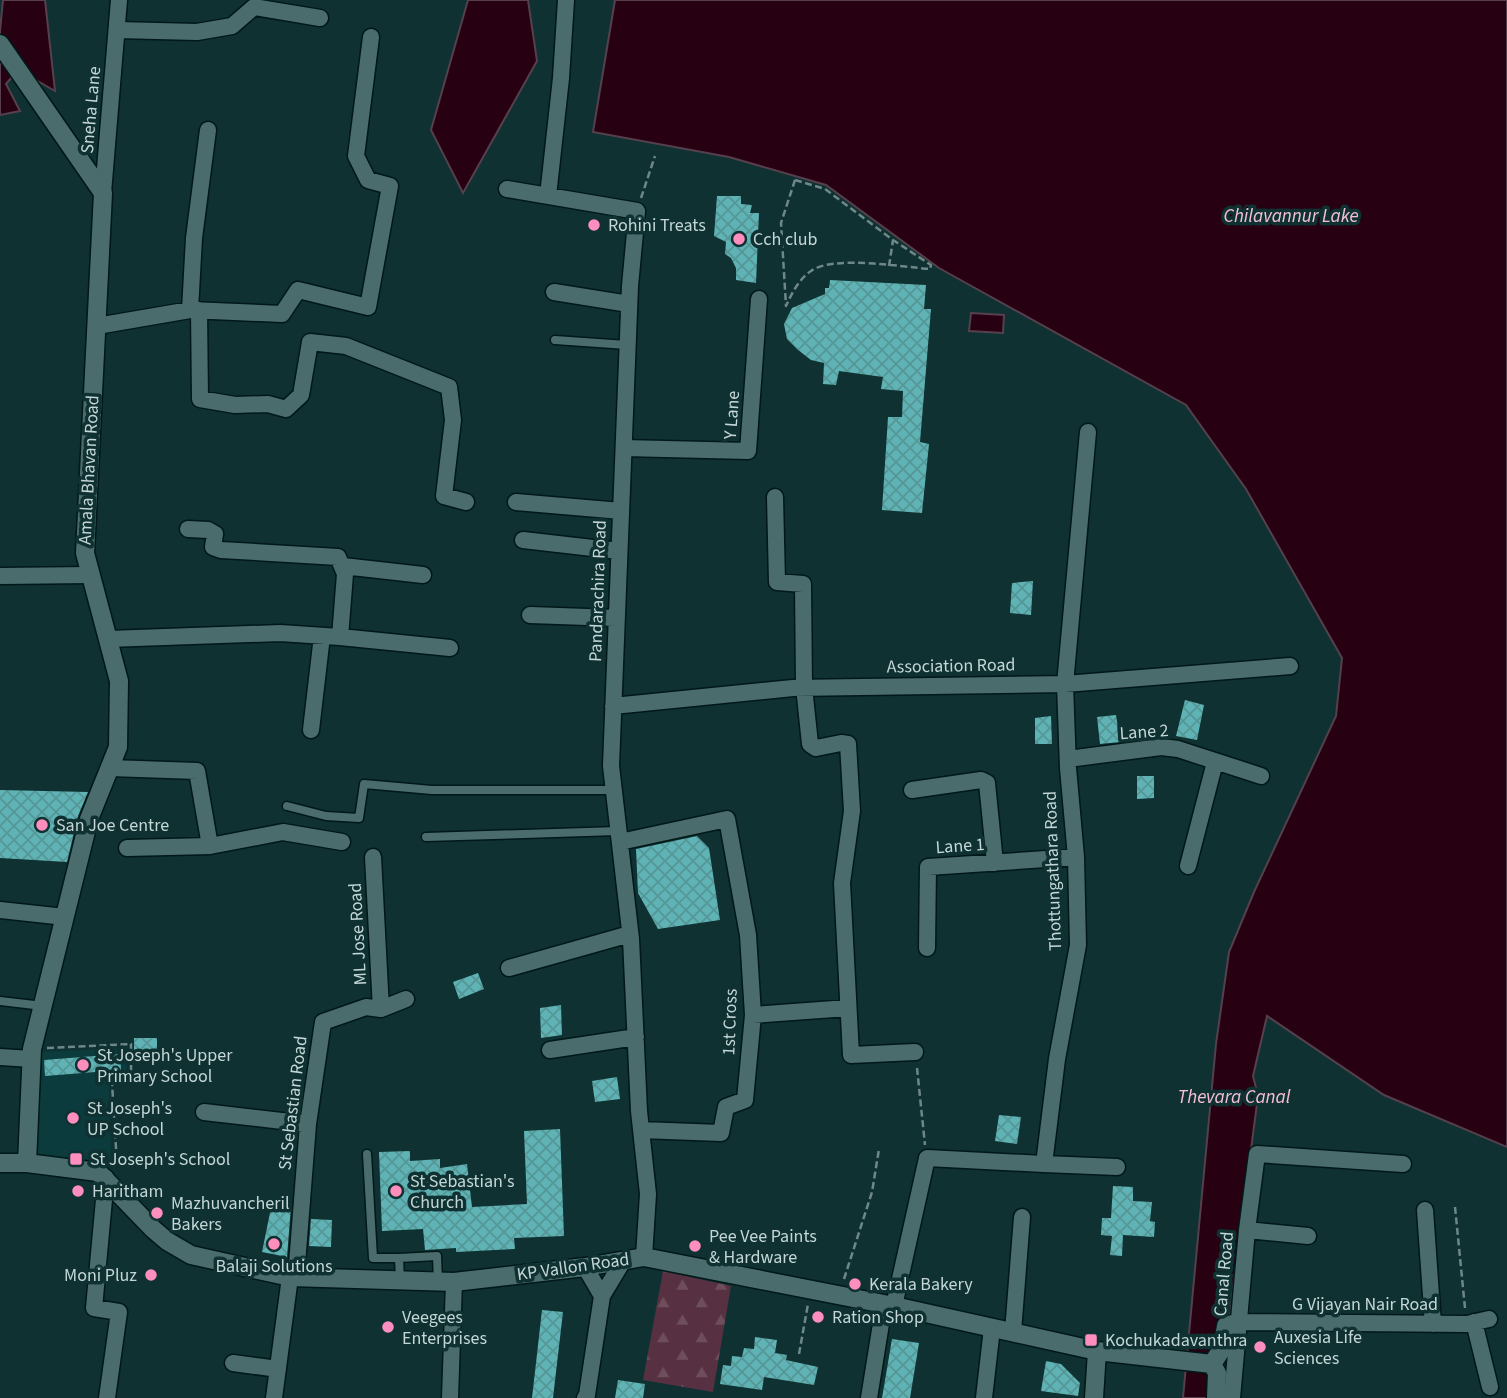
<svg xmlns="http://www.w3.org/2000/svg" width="1507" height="1398" viewBox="0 0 1507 1398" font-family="'Source Sans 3',sans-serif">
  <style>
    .built { fill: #0b3b3c }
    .forest { fill: url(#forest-firs) }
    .water { fill: #270012; stroke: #56404d; stroke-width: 2 }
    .building { fill: url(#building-cross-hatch) }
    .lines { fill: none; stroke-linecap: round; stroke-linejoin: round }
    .service-casing { stroke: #011818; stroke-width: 11 }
    .minor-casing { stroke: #011818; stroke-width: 19 }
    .tertiary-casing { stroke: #011818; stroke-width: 21 }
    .path { stroke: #6e8788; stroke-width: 2.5; stroke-dasharray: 7 3.5; stroke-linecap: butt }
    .service { stroke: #4a6c6d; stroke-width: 8 }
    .minor { stroke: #4a6c6d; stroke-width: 16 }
    .tertiary { stroke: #4a6c6d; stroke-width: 18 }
    .poi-dot { fill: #fe8ebe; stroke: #0f3132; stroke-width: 2.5 }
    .labels { text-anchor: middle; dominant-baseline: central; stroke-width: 7; stroke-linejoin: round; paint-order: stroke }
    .street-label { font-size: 18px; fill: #c4d6d6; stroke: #0f3132 }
    .poi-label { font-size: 18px; fill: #c4d6d6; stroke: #0f3132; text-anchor: start }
    .water-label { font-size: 19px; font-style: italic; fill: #f6c0d5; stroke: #0f3132 }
  </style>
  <defs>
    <pattern id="forest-firs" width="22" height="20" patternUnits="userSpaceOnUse" patternTransform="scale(1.75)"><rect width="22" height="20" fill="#573141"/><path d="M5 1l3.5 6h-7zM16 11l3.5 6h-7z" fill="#6e4e5c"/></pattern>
    <pattern id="building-cross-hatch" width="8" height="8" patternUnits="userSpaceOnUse" patternTransform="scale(1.75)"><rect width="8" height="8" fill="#5fb3b4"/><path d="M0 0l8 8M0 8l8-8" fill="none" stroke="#569697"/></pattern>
  </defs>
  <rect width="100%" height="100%" fill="#0f3132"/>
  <!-- built -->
  <path class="built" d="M126,1048L127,1078L109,1080L111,1160L35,1156L39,1052Z"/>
  <!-- forest -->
  <path class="forest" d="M663,1271L731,1286L713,1392L643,1380Z"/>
  <!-- water -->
  <path class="water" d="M3,0H45L55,91L36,80L23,64L6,84L20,111L0,115V31Z
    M468,0H528L537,61L463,193L431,130Z
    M615,0H1507V1147L1384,1095L1267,1016L1253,1076L1258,1096L1221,1379V1398H1183L1216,1044L1229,952L1254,892L1336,716L1342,658L1246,489L1186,405L939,268L826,185L729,157L593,132Z
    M971,313L1004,315L1003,333L969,331Z"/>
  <!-- building -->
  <path class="building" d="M717,196H741V204L752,205L750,213H759L756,283L736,280V268L731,258L725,254L726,242L714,236Z
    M830,280L926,285L924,309H931L920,442L929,444L922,513L882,510L888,417H902L903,391L881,389L883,377L839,371L836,385L823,384L824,363L811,360L798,350L787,339L784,324L792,308L825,294V288H829Z
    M1033,581L1031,615L1010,613L1012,583Z
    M1185,700L1204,705L1197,740L1176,736Z
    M1116,715L1120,742L1100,744L1097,717Z
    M1051,716L1052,744H1035V718Z
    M1137,776H1154V798L1137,799Z
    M0,790L88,792L78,816L67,862L0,858Z
    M697,836L709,848L720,920L658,929L638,893L636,849Z
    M478,973L484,989L459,999L453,982Z
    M561,1005L562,1035L541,1038L540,1008Z
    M134,1038H157V1062H134Z
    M120,1054L121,1070L45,1076L44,1060Z
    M617,1077L620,1099L595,1102L592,1081Z
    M999,1115L1021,1117L1017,1144L995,1141Z
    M560,1129L564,1236L514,1238L515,1249L456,1252V1248L425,1250L423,1229L382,1231L379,1152L410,1151V1161L440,1159V1168L467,1164L472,1207L527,1204L524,1131Z
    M1113,1186L1133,1187V1201L1152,1202L1150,1221L1155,1222L1154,1237L1123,1235L1122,1256L1110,1255L1112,1236L1101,1235L1102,1218H1111Z
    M272,1203L291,1206L287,1257L262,1252Z
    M311,1219L332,1220L331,1247L309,1246Z
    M542,1310L563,1312L553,1398H532Z
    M755,1337L777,1340L775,1353L787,1355L786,1360L818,1367L814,1385L764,1377L762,1390L720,1384L723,1365L731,1366L732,1356L742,1357L744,1348L754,1349Z
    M892,1339L919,1343L910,1398H882Z
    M1046,1361L1061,1364L1080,1383L1078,1396L1041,1391Z
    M618,1380L645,1384L643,1398H615Z"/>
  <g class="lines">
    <defs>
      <path id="service" d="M555,340L627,345
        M287,806L326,816L359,818L364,784L432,790H613
        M426,837L618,831
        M0,1001L43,1006
        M367,1154L373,1258H399L400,1281
        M399,1258L437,1256L438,1282"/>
      <path id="minor" d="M117,30L197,32L232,26L254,7L320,18
        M507,189L637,211L630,286L611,766L631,939L639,1111L648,1194L644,1257
        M103,193L119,0
        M548,196L561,78L566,0
        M554,292L629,304
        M190,310L194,238L208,130
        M199,310L200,399L235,405L268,404L286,409L301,395L310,342L346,346L449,387L453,420L444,496L466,502
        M97,326L190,310L282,314L298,290L368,307L390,186L368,180L356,156L371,37
        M624,448L748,451L759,299
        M775,497L777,582L803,584L804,687L810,744L816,748L841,743L848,744L852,811L842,883L851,1055L915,1052
        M516,502L621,511
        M523,540L619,551
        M343,566L423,575
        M0,576L91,575
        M530,615L616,618
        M340,637L450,648
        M108,639L280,633L340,637L345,574L338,557L221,550L213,547L215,534L208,530L188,529
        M613,706L793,688L1065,684L1290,666
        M311,730L322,636
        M1068,759L1161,747L1178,749L1261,776
        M110,768L197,771L210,846L283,832L342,842
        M912,790L981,780L987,783L995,863
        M620,842L727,819L748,935L753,1015L745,1100L726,1107L721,1133L641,1130
        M127,848L210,846
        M373,857L381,1009
        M1188,866L1215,762
        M0,910L65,917
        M927,948L928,867L1076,857
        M509,968L630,934
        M753,1015L848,1008
        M550,1050L636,1037
        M0,1057L32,1059
        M204,1112L308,1124
        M1044,1164L1117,1167
        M106,1178L94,1308L119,1312L107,1398
        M1425,1210L1433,1324
        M1247,1230L1308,1236
        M585,1267L602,1296
        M296,1277L308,1124L323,1022L366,1007L381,1009L406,999
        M894,1306L927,1158L1044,1164L1057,1059L1078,945L1076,857L1068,768L1065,684L1088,432
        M1240,1322L1467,1324L1489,1319
        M1474,1322L1490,1387
        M1013,1332L1022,1217
        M233,1363L278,1369
        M274,1398L290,1277
        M450,1398L454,1282
        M585,1398L587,1395L602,1296L623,1261
        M869,1398L884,1305
        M984,1398L992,1328
        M1232,1398L1247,1230L1257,1154L1403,1164"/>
      <path id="tertiary" d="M0,44L103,193L85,553L119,681L118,747L89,819L32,1049L27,1163
        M0,1163H27L98,1172L153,1229L167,1241L191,1255L290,1277L454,1282L585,1267L644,1257L894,1306L1097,1351L1212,1364
        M1212,1364L1222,1349L1226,1326L1240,1322
        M1212,1364L1217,1373L1216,1398
        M1094,1398L1097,1351"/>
    </defs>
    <!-- service casing -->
    <use href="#service" class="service-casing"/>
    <!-- minor casing -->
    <use href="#minor" class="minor-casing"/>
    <!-- tertiary casing -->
    <use href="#tertiary" class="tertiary-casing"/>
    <!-- path -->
    <path class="path" d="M795,180L825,189L893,240L931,265L930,269C903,267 832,255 811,271C799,279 792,293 786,306L781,223Z
      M641,198L655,156
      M889,266L893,240
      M47,1048L131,1044V1081L112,1083L117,1164
      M917,1068L925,1145
      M118,1164L162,1159
      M1455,1207L1465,1308
      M844,1279L872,1192L879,1149
      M799,1354L808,1304"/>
    <!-- service -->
    <use href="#service" class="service"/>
    <!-- minor -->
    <use href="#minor" class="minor"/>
    <!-- tertiary -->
    <use href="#tertiary" class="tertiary"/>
  </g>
  <!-- markers -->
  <g class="poi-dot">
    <circle cx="594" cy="225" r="7"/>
    <circle cx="739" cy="239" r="7"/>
    <circle cx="42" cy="825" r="7"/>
    <circle cx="83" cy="1065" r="7"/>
    <circle cx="73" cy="1118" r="7"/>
    <rect x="69" y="1152" width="14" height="14" rx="3.5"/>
    <circle cx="78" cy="1191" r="7"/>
    <circle cx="396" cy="1191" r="7"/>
    <circle cx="157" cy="1213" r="7"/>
    <circle cx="274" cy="1244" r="7"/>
    <circle cx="695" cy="1246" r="7"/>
    <circle cx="151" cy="1275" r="7"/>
    <circle cx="855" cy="1284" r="7"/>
    <circle cx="818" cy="1317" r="7"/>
    <circle cx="388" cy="1327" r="7"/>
    <rect x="1084" y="1333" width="14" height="14" rx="3.5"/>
    <circle cx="1260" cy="1347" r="7"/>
  </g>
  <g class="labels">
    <!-- street labels -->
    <g class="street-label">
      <text transform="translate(91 110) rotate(-85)">Sneha Lane</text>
      <text transform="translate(732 415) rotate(-86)">Y Lane</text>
      <text transform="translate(89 470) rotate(-87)">Amala Bhavan Road</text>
      <text transform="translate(598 591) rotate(-88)">Pandarachira Road</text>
      <text transform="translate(951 666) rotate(-1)">Association Road</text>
      <text transform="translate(1144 732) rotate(-4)">Lane 2</text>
      <text transform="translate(960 846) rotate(-4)">Lane 1</text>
      <text transform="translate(1053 871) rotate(-92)">Thottungathara Road</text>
      <text transform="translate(358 934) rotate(-93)">ML Jose Road</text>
      <text transform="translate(730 1022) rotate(-88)">1st Cross</text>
      <text transform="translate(293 1103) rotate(-83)">St Sebastian Road</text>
      <text transform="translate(573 1267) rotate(-8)">KP Vallon Road</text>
      <text transform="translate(1224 1274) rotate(-85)">Canal Road</text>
      <text x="1365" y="1304">G Vijayan Nair Road</text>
    </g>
    <!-- poi labels -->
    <g class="poi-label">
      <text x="608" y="225">Rohini Treats</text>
      <text x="753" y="239">Cch club</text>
      <text x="56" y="825">San Joe Centre</text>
      <text x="97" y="1055">St Joseph's Upper<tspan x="97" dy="21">Primary School</tspan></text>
      <text x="87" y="1108">St Joseph's<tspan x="87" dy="21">UP School</tspan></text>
      <text x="90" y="1159">St Joseph's School</text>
      <text x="410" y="1181">St Sebastian's<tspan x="410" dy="21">Church</tspan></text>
      <text x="92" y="1191">Haritham</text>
      <text x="171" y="1203">Mazhuvancheril<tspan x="171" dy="21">Bakers</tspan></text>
      <text x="709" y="1236">Pee Vee Paints<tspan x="709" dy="21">&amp; Hardware</tspan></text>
      <text x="274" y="1266" text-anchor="middle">Balaji Solutions</text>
      <text x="137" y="1275" text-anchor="end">Moni Pluz</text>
      <text x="869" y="1284">Kerala Bakery</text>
      <text x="402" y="1317">Veegees<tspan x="402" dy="21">Enterprises</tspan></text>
      <text x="832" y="1317">Ration Shop</text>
      <text x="1274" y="1337">Auxesia Life<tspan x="1274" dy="21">Sciences</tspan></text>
      <text x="1105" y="1340">Kochukadavanthra</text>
    </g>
    <!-- water labels -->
    <g class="water-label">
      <text x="1291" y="216">Chilavannur Lake</text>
      <text x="1234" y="1097">Thevara Canal</text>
    </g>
  </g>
</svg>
